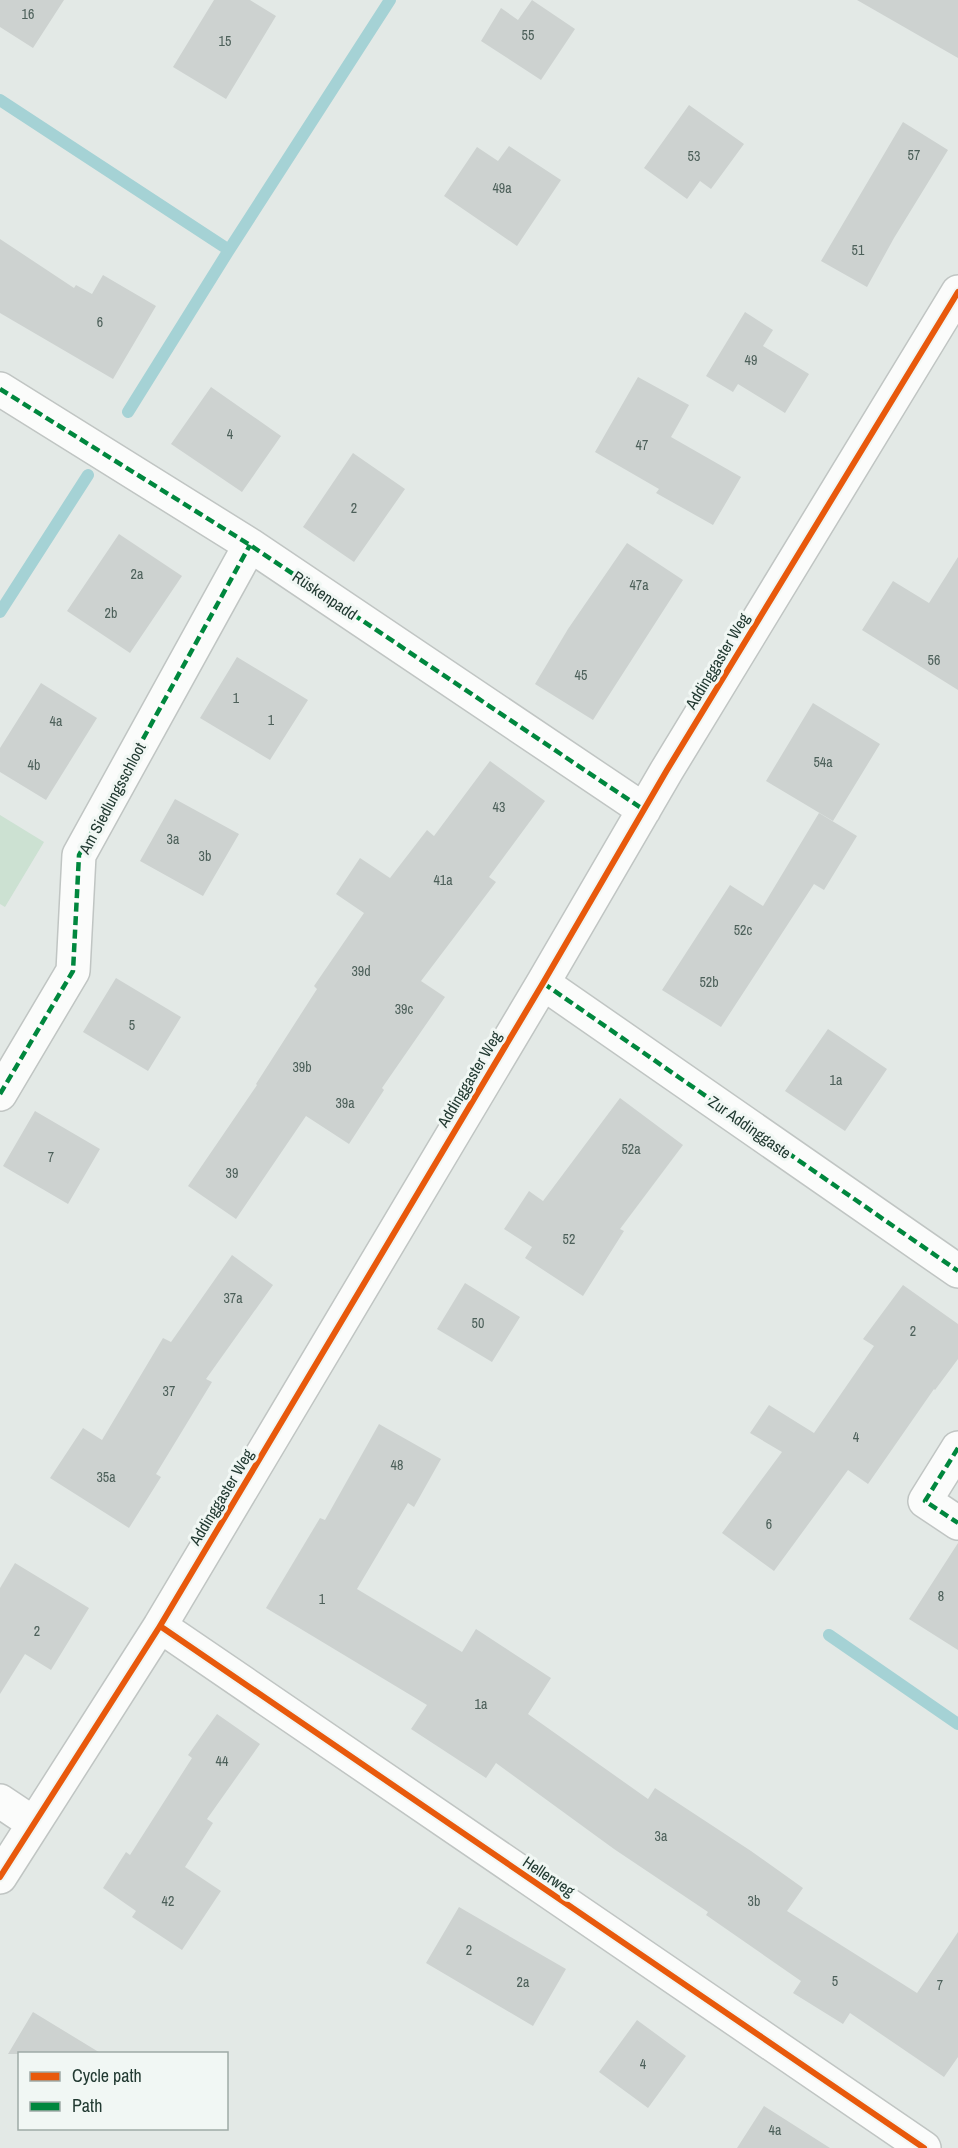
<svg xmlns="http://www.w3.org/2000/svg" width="958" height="2148" viewBox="0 0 958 2148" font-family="'Archivo Narrow',sans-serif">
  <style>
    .green { fill: #cce1d2 }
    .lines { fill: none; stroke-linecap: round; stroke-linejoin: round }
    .stream { stroke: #a5d2d5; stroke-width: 12 }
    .building { fill: #cdd2d0 }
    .street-casing { stroke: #c0c5c3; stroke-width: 36 }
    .street { stroke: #fbfcfb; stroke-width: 33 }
    .quiet { stroke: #00873e; stroke-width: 4.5; stroke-dasharray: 9 4.5; stroke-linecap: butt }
    .cycleway-casing { stroke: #f1f7f4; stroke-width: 10 }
    .cycleway { stroke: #e8590c; stroke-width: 6 }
    .labels { text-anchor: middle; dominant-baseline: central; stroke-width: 6; stroke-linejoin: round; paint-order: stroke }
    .number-label { font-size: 14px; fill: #4d605a }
    .street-label { font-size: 16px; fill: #223a32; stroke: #f1f7f4 }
  </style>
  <rect width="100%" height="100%" fill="#e3e9e6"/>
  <!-- green -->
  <path class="green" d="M0,815L44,842L5,907L0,904Z"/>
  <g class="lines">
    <!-- stream -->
    <path class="stream" d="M0,100L229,250
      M128,412L229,250L390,0
      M0,612L88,475
      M829,1635L958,1724"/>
  </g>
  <!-- building -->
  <path class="building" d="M0,0H64L33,48L0,27Z
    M214,0H250L276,16L226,99L173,67Z
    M532,0L575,29L541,80L481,41L501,8L518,20Z
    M857,0H958V58Z
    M689,105L744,144L711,189L700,181L687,199L644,168Z
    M903,122L948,150L894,238L867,287L821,261Z
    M509,146L561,180L517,246L444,196L477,147L498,161Z
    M0,239L74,288L76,285L92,294L103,275L156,306L113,379L0,313Z
    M745,312L773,330L763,346L809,374L785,413L738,384L733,392L706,376Z
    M638,377L689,405L671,437L741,477L713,525L656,493L659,489L595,452Z
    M211,387L281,436L242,492L171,444Z
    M353,453L405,489L354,562L303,527Z
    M119,534L182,576L130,653L67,611Z
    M627,543L683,580L593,720L535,684L568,629Z
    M958,557V690L862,630L893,581L929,603Z
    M237,657L308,700L270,760L200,718Z
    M41,683L97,718L46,800L0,772V748Z
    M813,703L880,744L833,821L766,781Z
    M490,761L545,801L489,877L496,882L421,981L445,997L382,1088L384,1090L349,1144L306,1116L236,1219L188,1186L257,1085L256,1084L317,989L314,986L364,913L336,894L360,858L390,878L427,830L434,836Z
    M175,799L239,834L203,896L140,861Z
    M819,813L857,836L824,890L814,884L721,1027L662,990L730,885L763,906Z
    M116,978L181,1017L148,1071L83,1032Z
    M828,1029L887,1069L845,1131L785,1091Z
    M620,1098L683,1145L620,1229L624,1231L583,1296L525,1258L532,1247L504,1229L529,1191L543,1201Z
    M35,1111L100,1149L68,1204L3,1166Z
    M232,1255L273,1285L206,1379L212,1382L156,1474L161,1477L129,1528L50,1478L83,1428L102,1440L163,1338L171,1342Z
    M465,1283L520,1317L492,1362L437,1329Z
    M903,1285L958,1324V1359L935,1390L934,1389L868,1484L848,1470L774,1571L722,1533L782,1452L750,1433L769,1405L814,1433L874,1346L863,1339Z
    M379,1424L441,1459L414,1507L408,1503L357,1589L462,1652L476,1629L551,1678L528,1714L648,1799L655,1788L751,1851L803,1888L787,1911L917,1993L958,1932V2057L944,2077L850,2013L843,2024L793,1993L801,1981L706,1915L708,1912L614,1849L496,1763L486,1778L411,1729L427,1705L266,1608L320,1518L325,1520Z
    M958,1543V1650L909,1619Z
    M15,1563L89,1608L51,1670L25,1654L0,1694V1588Z
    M217,1714L260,1744L207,1819L213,1823L185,1867L221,1891L182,1950L132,1917L136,1911L103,1888L126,1852L130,1855L192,1758L188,1755Z
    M459,1907L566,1969L533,2026L426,1963Z
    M33,2012L102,2054H8Z
    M637,2020L686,2056L648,2108L599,2072Z
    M764,2106L830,2148H737Z"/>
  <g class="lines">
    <defs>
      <path id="street" d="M0,389L250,545L644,810
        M543,983L958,1271
        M0,1094L73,971L79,855L250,545
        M958,1448L925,1501L958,1523
        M160,1626L924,2148
        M0,1801L33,1823
        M0,1877L160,1626L543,983L667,770L958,292"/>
    </defs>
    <!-- street casing -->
    <use href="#street" class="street-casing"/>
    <!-- street -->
    <use href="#street" class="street"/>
    <!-- quiet -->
    <path class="quiet" d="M0,389L250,545L644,810
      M543,983L958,1271
      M0,1094L73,971L79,855L250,545
      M958,1448L925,1501L958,1523"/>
    <defs>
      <path id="cycleway" d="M160,1626L924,2148
        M0,1877L160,1626L543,983L667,770L958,292"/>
    </defs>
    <!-- cycleway casing -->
    <use href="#cycleway" class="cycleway-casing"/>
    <!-- cycleway -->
    <use href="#cycleway" class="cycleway"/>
  </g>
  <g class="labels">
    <!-- number labels -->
    <g class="number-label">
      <text x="28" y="14">16</text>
      <text x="528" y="35">55</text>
      <text x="225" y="41">15</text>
      <text x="914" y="155">57</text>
      <text x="694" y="156">53</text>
      <text x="502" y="188">49a</text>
      <text x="858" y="250">51</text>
      <text x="100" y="322">6</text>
      <text x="751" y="360">49</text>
      <text x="230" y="434">4</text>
      <text x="642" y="445">47</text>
      <text x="354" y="508">2</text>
      <text x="137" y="574">2a</text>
      <text x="639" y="585">47a</text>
      <text x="111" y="613">2b</text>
      <text x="934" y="660">56</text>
      <text x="581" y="675">45</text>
      <text x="236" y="698">1</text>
      <text x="271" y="720">1</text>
      <text x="56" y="721">4a</text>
      <text x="823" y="762">54a</text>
      <text x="34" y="765">4b</text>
      <text x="499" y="807">43</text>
      <text x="173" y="839">3a</text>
      <text x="205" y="856">3b</text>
      <text x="443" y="880">41a</text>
      <text x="743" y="930">52c</text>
      <text x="361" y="971">39d</text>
      <text x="709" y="982">52b</text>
      <text x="404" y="1009">39c</text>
      <text x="132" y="1025">5</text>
      <text x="302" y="1067">39b</text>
      <text x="836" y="1080">1a</text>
      <text x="345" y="1103">39a</text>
      <text x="631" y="1149">52a</text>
      <text x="51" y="1157">7</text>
      <text x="232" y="1173">39</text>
      <text x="569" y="1239">52</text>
      <text x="233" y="1298">37a</text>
      <text x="478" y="1323">50</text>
      <text x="913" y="1331">2</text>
      <text x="169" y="1391">37</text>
      <text x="856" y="1437">4</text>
      <text x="397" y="1465">48</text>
      <text x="106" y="1477">35a</text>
      <text x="769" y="1524">6</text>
      <text x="941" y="1596">8</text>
      <text x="322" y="1599">1</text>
      <text x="37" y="1631">2</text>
      <text x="481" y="1704">1a</text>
      <text x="222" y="1761">44</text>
      <text x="661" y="1836">3a</text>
      <text x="168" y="1901">42</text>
      <text x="754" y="1901">3b</text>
      <text x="469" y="1950">2</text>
      <text x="835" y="1981">5</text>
      <text x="523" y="1982">2a</text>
      <text x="940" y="1985">7</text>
      <text x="643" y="2064">4</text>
      <text x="775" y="2130">4a</text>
    </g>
    <!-- street labels -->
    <g class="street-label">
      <text transform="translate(325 595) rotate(34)">Rüskenpadd</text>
      <text transform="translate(717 661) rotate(-59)">Addinggaster Weg</text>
      <text transform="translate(112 798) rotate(-62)">Am Siedlungsschloot</text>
      <text transform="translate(469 1079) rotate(-59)">Addinggaster Weg</text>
      <text transform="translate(750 1127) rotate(35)">Zur Addinggaste</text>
      <text transform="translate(221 1497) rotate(-59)">Addinggaster Weg</text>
      <text transform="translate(549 1876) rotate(34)">Hellerweg</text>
    </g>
  </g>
  <!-- legend -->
  <rect x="18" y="2052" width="210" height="78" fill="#f1f7f4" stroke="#9eaba6" stroke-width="1.5"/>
  <rect x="30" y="2072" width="30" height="9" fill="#e8590c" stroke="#9eaba6" stroke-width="1.5"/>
  <text x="72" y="2082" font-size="18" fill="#223a32">Cycle path</text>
  <rect x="30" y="2102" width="30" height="9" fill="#00873e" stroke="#9eaba6" stroke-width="1.5"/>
  <text x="72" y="2112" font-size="18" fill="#223a32">Path</text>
</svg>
